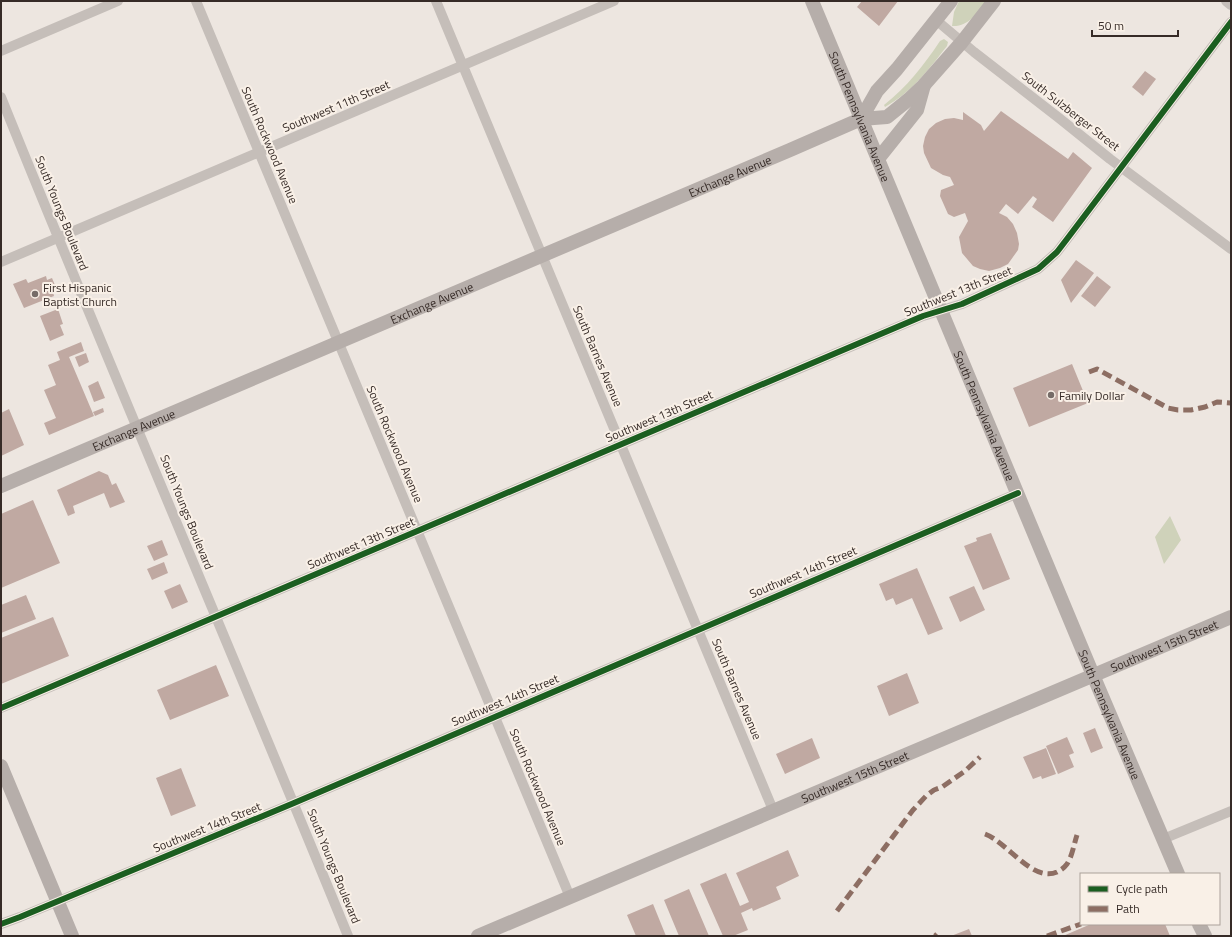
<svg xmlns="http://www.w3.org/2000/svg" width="1232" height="937" viewBox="0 0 1232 937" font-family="'Titillium Web',sans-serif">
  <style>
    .green { fill: #cfd2ba }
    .building { fill: #c0a9a2 }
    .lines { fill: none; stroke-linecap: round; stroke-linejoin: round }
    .street { stroke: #c5beb9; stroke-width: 10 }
    .secondary { stroke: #b6aeaa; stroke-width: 14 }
    .quiet { stroke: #8d6e63; stroke-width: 5; stroke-dasharray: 10 5; stroke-linecap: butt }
    .cycleway-casing { stroke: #f9f0e7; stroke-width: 8 }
    .cycleway { stroke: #1b5e20; stroke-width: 6 }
    .poi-dot { fill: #766c68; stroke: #f9f0e7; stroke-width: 1.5 }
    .labels { text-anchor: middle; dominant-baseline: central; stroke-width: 4; stroke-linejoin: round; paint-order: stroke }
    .street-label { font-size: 12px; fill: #362b27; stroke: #f9f0e7 }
    .poi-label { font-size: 12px; fill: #362b27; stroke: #f9f0e7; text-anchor: start }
  </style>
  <rect width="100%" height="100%" fill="#ede6e0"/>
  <!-- green -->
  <path class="green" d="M959,1H987C978,13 968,27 952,26L954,12Z
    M944,39L948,42L947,46C929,69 912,92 885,107L884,105C907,87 924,65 940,41Z
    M1170,516L1181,540L1164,564L1155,537Z"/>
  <!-- building -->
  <path class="building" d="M862,1H898L879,26L857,7Z
    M1145,71L1156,79L1143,96L1132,87Z
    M1001,111L1068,159L1073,152L1092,168L1053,222L1032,207L1037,199L1033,196L1018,214L1006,204L999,213L1007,217L1013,224L1017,233L1019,244L1018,250L1008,264L1000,268L989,271L980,269L973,266L962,253L959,237L968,221L965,213L954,217L948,214L940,196L941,190L954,185L950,177L943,175L931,168L924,153L923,146L925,137L929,129L936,123L945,119L954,118L963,120V112L981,125L984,131Z
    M1076,260L1094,273L1071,303L1061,280Z
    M46,276L47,280L52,278L57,290L53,292L54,296L24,308L13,284L26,279L28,283Z
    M1097,276L1111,287L1095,307L1081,296Z
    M58,309L63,324L60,325L64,335L50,341L40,316Z
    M81,342L84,351L69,357L94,416L49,435L44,423L56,418L44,390L56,385L48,365L60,360L57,352Z
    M86,353L89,362L79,367L75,357Z
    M1072,364L1088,403L1029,427L1013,388Z
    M98,381L105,398L94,402L88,386Z
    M103,408L104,412L95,416L93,412Z
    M9,409L24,445L1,456V413Z
    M99,471L108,475L112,485L116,483L125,502L110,508L104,493L73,506L75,513L68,516L57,490Z
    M33,500L60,563L1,588V514Z
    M991,533L1010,579L983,590L964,546L977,541L976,538Z
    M162,540L168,555L154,561L147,546Z
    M164,562L168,573L152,580L147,569Z
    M917,568L943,629L928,635L912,598L896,605L893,598L886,601L879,584Z
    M180,584L188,602L172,609L164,591Z
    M974,586L985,610L960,622L949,597Z
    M26,595L36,619L1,633V605Z
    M53,617L69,656L1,684V638Z
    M216,665L229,696L170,720L157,690Z
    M907,673L919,703L889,716L877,686Z
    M1095,728L1103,748L1091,753L1083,733Z
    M1067,737L1074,753L1069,755L1074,767L1058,774L1046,746Z
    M812,738L820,758L785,774L776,754Z
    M1046,748L1056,774L1042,779L1041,776L1033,779L1023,757Z
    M181,768L196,806L171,816L156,778Z
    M788,850L799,876L776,887L781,899L753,911L752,908L741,913L748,930L733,936H723L700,884L726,873L740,906L749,902L736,873Z
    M689,889L709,936H679L664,900Z
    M653,904L666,936H636L627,915Z
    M1091,924H1165L1170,936H1063Z
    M969,929L972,936H951Z"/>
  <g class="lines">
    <!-- street -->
    <path class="street" d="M196,1L570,897
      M436,1L773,810
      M1226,1L1231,5
      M936,20L974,52L1059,118L1110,159L1231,249
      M1,51L118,1
      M1,97C114,378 234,656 348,936
      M1,262L614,1
      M1,708L923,316L962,304L1038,269L1057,252L1067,239L1231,22
      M1163,839L1231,811
      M1,924L20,917L294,803L1018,493"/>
    <!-- secondary -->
    <g class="secondary">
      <path id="s1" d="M812,1L1093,675L1178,874"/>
      <path d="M861,119L877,91L897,69L951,1"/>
      <path d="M878,159L917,110L924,85"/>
      <path id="s2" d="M1,486L790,150L861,119L887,117L908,100L924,85L962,42L994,1"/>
      <path d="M1,766L72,936"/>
      <path d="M1199,924L1205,936"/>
      <path id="s3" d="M478,936L1231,617"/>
    </g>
    <!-- quiet -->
    <path class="quiet" d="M1089,372L1097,369L1168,408L1178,410H1191L1205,407L1217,402L1231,403
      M985,834C1007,842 1033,883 1057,872C1061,870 1064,868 1067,864C1072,857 1074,844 1077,835
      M837,911L913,810L926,796L934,790L942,787L965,771L980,757
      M935,936L937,934
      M1047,936L1081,924"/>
    <defs>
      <path id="cycleway" d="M1,708L923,316L962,304L1038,269L1057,252L1067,239L1231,22
        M1,924L20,917L294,803L1018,493"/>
    </defs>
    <!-- cycleway casing -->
    <use href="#cycleway" class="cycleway-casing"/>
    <!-- cycleway -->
    <use href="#cycleway" class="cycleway"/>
  </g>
  <!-- markers -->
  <g class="poi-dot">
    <circle cx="35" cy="294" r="4"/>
    <circle cx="1051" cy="395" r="4"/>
  </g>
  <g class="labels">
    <!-- street labels -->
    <g class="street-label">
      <text transform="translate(336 106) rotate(-23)">Southwest 11th Street</text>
      <text transform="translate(1071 111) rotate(38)">South Sulzberger Street</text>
      <text stroke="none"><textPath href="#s1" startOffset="125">South Pennsylvania Avenue</textPath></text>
      <text transform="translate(270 145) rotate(67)">South Rockwood Avenue</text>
      <text stroke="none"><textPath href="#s2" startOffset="792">Exchange Avenue</textPath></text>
      <text transform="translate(62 213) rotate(68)">South Youngs Boulevard</text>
      <text transform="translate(958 291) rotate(-22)">Southwest 13th Street</text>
      <text stroke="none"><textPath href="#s2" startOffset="468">Exchange Avenue</textPath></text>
      <text transform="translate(598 356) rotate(67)">South Barnes Avenue</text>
      <text transform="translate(659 416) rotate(-23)">Southwest 13th Street</text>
      <text stroke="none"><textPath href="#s1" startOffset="449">South Pennsylvania Avenue</textPath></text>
      <text stroke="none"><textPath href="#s2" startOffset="144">Exchange Avenue</textPath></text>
      <text transform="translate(395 444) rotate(67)">South Rockwood Avenue</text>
      <text transform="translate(187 512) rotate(68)">South Youngs Boulevard</text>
      <text transform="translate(361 543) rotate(-23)">Southwest 13th Street</text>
      <text transform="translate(803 572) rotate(-23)">Southwest 14th Street</text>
      <text stroke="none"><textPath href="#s3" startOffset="745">Southwest 15th Street</textPath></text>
      <text transform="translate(737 689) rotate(67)">South Barnes Avenue</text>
      <text transform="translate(505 700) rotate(-23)">Southwest 14th Street</text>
      <text stroke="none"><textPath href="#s1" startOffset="773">South Pennsylvania Avenue</textPath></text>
      <text stroke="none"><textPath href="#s3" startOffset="409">Southwest 15th Street</textPath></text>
      <text transform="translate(538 787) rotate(67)">South Rockwood Avenue</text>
      <text transform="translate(207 827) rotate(-22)">Southwest 14th Street</text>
      <text transform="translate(334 866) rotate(68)">South Youngs Boulevard</text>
    </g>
    <!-- poi labels -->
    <g class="poi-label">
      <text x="43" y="287">First Hispanic<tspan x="43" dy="14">Baptist Church</tspan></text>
      <text x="1059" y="395">Family Dollar</text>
    </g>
  </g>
  <!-- border -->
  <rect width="1232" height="937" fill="none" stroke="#362b27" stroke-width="4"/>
  <!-- legend -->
  <rect x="1080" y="873" width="140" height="52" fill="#f9f0e7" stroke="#aba19a"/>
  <rect x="1088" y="886" width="20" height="6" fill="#1b5e20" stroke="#aba19a"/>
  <text x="1116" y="893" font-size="12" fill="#362b27">Cycle path</text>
  <rect x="1088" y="906" width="20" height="6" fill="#8d6e63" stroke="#aba19a"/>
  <text x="1116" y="913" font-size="12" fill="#362b27">Path</text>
  <!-- scale -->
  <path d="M1092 30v6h86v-6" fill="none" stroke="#362b27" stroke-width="2"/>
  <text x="1098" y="30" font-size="12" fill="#362b27" stroke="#f9f0e7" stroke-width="3" paint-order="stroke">50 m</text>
</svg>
